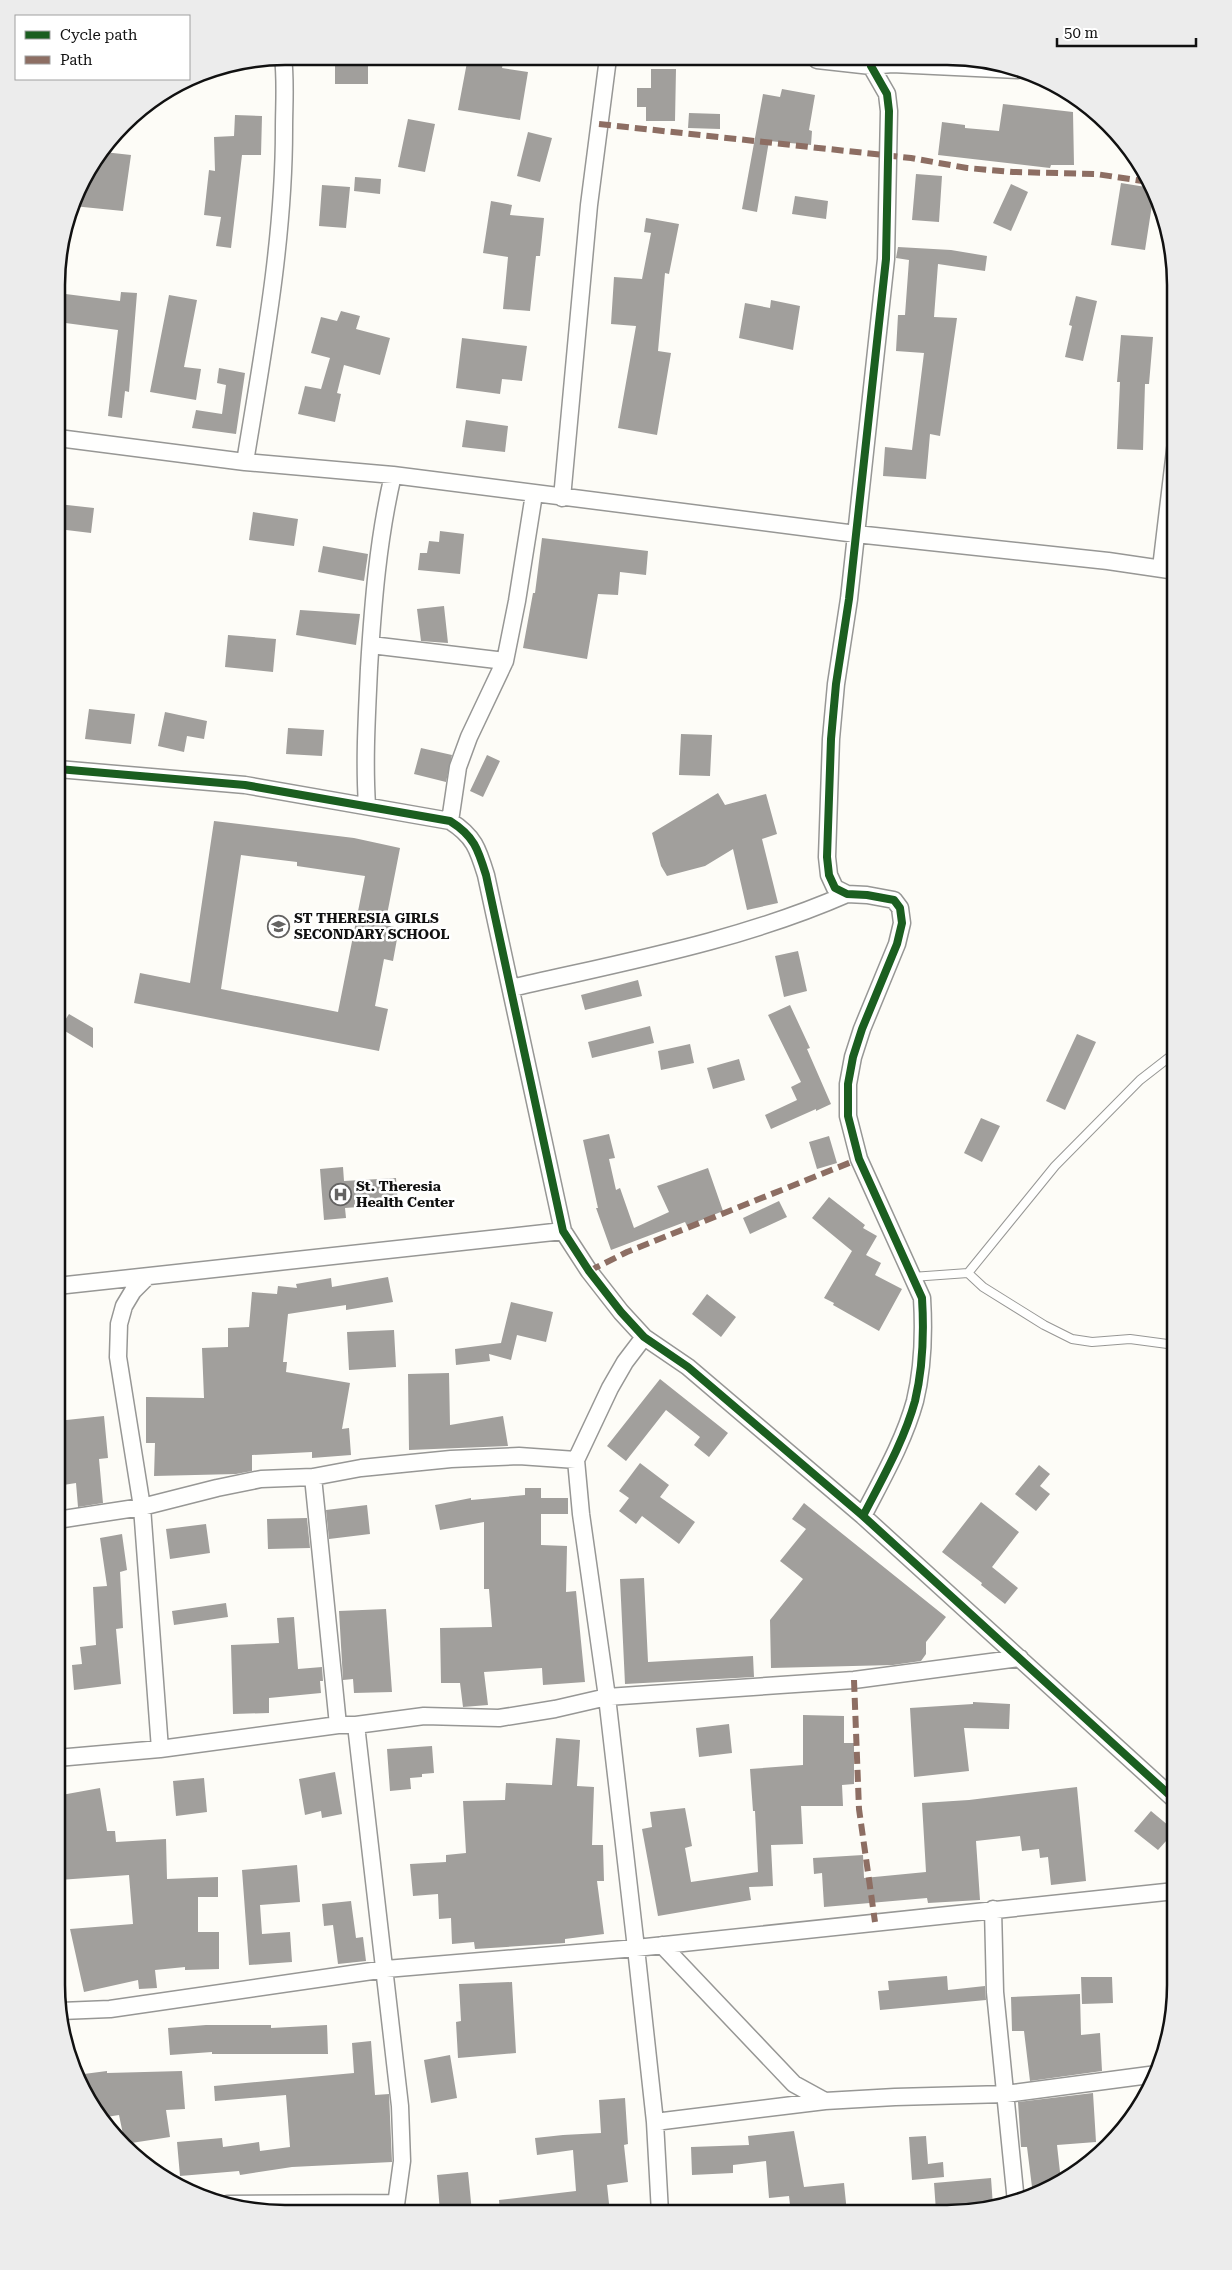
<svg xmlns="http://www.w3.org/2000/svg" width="1232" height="2270" viewBox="0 0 1232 2270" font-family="'Roboto Serif',serif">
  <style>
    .building { fill: #a19f9c; fill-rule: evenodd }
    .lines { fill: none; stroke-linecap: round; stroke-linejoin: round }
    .service-casing { stroke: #979795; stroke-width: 10 }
    .minor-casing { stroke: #979795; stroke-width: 19 }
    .service { stroke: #fffffe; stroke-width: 8 }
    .minor { stroke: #fffffe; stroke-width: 16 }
    .quiet { stroke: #8d6e63; stroke-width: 6; stroke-dasharray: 12 6; stroke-linecap: butt }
    .cycleway-casing { stroke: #fff; stroke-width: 11 }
    .cycleway { stroke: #1b5e20; stroke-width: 8 }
    .labels { text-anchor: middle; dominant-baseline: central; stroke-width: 5; stroke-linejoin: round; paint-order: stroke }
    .poi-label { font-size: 14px; font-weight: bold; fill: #111; stroke: #fff; text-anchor: start }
    .rim { fill: none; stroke: #111; stroke-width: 2.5 }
  </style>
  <rect width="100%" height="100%" fill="#fdfcf7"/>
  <!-- building -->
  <path class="building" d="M335,57H368V84H335Z
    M468,57L504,58L502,68L528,72L520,120L458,110Z
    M651,69H676L675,121H646V107H637V88H651Z
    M782,89L815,95L809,130L812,131L811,145L769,141L757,212L742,209L763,94L780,97Z
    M1003,104L1073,112L1074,165H1051L1050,168L938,155L942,122L965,125V128L999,131Z
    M689,113L720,114V129L688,128Z
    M235,115L262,116L261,155H242L231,248L216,246L221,217L204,215L209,170L215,171L214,137L234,136Z
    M408,119L435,124L425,172L398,167Z
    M528,132L552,138L540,182L517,176Z
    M104,152L131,155L123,211L73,206L80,184Z
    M916,174L942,176L939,222L912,220Z
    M355,177L381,179L380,194L354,191Z
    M1121,183L1152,188L1154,192L1145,250L1111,245Z
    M1011,184L1028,192L1011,231L993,223Z
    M322,185L350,187L346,228L319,226Z
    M795,196L828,201L826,219L792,214Z
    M491,201L512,205L510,215L544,218L540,256H536L530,311L503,309L508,257L483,253Z
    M646,218L679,224L669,274L665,273L658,351L671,353L657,435L618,428L636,326L611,324L614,277L642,279L651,233L644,232Z
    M898,247L951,250L987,256L985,271L938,264L934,317L957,318L940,436L930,434L926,479L883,476L885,447L912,450L924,353L896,351L898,315H905L909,260L896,258Z
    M121,292L137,293L129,392L125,391L122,418L108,416L118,330L58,322V293L120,301Z
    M169,295L197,300L184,367L201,369L196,400L150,392Z
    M1076,296L1097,301L1083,361L1065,357L1072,326L1069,325Z
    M771,300L800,306L793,350L739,338L745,303L770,308Z
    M341,311L360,316L356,329L390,338L380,375L344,365L337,393L341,394L335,422L298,414L305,386L321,389L330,358L311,353L321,317L337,321Z
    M1121,335L1153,337L1149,384H1145L1143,450L1117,449L1120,382H1117Z
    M462,338L527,346L522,381L502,379L500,394L456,388Z
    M219,368L245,373L236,434L192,428L196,410L222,414L226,385L217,383Z
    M466,420L508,426L505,452L462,447Z
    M58,504L94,508L91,533L58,529Z
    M253,512L298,519L294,546L249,540Z
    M440,531L464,534L460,574L418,570L420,553H427L429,541L439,542Z
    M542,538L648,551L646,575L620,572L618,595L598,594L587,659L523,648L533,593H535Z
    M323,546L368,554L364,581L318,572Z
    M444,606L448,643L421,641L417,609Z
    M300,610L360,614L356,645L296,635Z
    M228,635L276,639L273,672L225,667Z
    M89,709L135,714L131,744L85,739Z
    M165,712L207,721L204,739L187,736L184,752L158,746Z
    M288,728L324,730L322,756L286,754Z
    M681,734L712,735L710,776L679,775Z
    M421,748L452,755L446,782L414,774Z
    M487,755L500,761L483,797L470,791Z
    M718,793L725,805L766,794L777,834L762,839L778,903L747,910L733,849L705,866L667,876L661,866L652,833Z
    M214,821L354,838L400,848L385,925L399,928L393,961L384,959L375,1006L388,1009L379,1051L134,1003L140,973L190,983ZM241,855L297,862V866L365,876L338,1012L221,989Z
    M798,951L807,991L784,997L775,956Z
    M638,980L642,996L585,1010L581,995Z
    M790,1005L810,1048L807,1049L831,1104L816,1111V1109L771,1129L765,1115L797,1100L791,1087L801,1082L768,1015Z
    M69,1014L93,1028V1048L60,1028Z
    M650,1026L654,1043L592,1058L588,1042Z
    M1077,1034L1096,1042L1065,1110L1046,1101Z
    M690,1044L694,1063L661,1070L658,1051Z
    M739,1059L745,1080L713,1089L707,1068Z
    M981,1118L1000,1126L982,1162L964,1153Z
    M609,1134L615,1158L609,1159L616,1190L620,1188L634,1228L669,1212L657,1186L708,1168L723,1211L687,1226L685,1222L611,1250L596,1208H598L583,1140Z
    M829,1136L837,1163L817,1169L809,1142Z
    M343,1167L344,1181L396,1178L398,1204L345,1208L346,1218L324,1220L320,1169Z
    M829,1197L865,1225L863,1228L877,1236L866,1255L881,1263L875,1275L902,1289L879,1331L833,1305L834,1303L824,1298L852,1251L812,1218Z
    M779,1201L787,1217L750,1234L743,1218Z
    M388,1277L393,1302L346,1310V1305L288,1314L283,1362H287L286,1372L350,1383L342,1429L349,1428L351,1455L312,1458V1452L252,1455V1471L236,1474L154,1476L155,1443H146V1397L204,1398L202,1348L228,1347V1328L249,1327L252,1292L277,1294L278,1286L297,1288L296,1284L331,1278L332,1287Z
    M707,1294L736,1317L721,1337L692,1314Z
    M511,1302L553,1312L546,1342L517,1335L511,1360L489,1354L490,1361L456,1365L455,1349L501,1343Z
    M394,1330L396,1367L349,1370L347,1332Z
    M449,1373L450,1425L503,1416L508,1446L409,1450L408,1374Z
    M660,1379L728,1433L709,1457L694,1445L700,1437L666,1410L626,1461L607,1446Z
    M104,1416L108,1458L99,1459L103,1503L78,1507L76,1483L57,1486V1421Z
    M640,1463L669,1485L660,1497L695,1522L679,1544L642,1516L636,1524L619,1511L629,1498L619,1491Z
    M1039,1465L1050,1474L1040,1486L1050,1494L1036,1511L1015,1494Z
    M525,1488H541V1498H568V1514H541V1545L567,1546L566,1592L576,1591L585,1682L543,1685L542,1668L484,1672L488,1705L463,1707L460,1683H441L440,1628L492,1627L489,1589H484V1522L440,1530L435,1505L471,1498V1500L525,1495Z
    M981,1502L1019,1532L992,1567L1018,1588L1005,1604L981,1585L982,1583L942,1552Z
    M804,1503L946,1617L926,1642V1654L921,1661L893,1665L771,1668L770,1620L803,1579L780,1561L806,1529L792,1519Z
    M367,1505L370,1534L329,1539L326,1510Z
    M307,1518L310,1548L268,1549L267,1519Z
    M206,1524L210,1553L170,1559L166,1529Z
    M122,1534L127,1570L120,1572L123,1628L116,1629L121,1684L74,1690L72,1665L82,1664L80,1647L96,1645L93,1587L107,1586L100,1538Z
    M644,1578L648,1662L753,1656L754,1677L625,1684L620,1579Z
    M226,1603L228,1617L174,1625L172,1611Z
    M386,1609L392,1692L354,1693L353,1679L343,1680L339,1611Z
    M294,1617L298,1669L322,1667L323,1681H320L321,1693L269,1698V1713L233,1714L231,1645L279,1643L277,1618Z
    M973,1702L1010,1704L1009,1729L964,1728L969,1771L914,1777L910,1708L973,1704Z
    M803,1715L844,1716V1743H854V1784L842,1785L843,1806H801L803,1844L771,1845L773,1886L749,1887L751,1900L658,1916L642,1829L652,1827L650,1812L685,1808L692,1846L685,1848L691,1882L758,1872L755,1811H753L750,1769L803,1765Z
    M729,1724L732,1753L699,1757L696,1728Z
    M556,1738L580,1740L577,1786L594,1787L592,1845H603L604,1881H597L604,1934L565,1939V1943L475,1949L474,1942L452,1944L451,1918L439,1919L438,1894L413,1896L410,1864L446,1862V1855L466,1853L463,1801L505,1800L506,1783L552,1785Z
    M432,1746L434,1773L422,1774V1777L410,1778L411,1789L390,1791L387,1749Z
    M335,1772L342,1814L322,1818L321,1811L305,1815L299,1779Z
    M204,1778L207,1812L176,1816L173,1781Z
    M1077,1787L1086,1881L1051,1885L1048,1857L1040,1858L1039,1849L1022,1851L1020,1836L976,1841L980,1900L928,1903L927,1898L824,1907L822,1873L814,1874L813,1858L863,1855L864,1878L926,1872L922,1803L969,1800Z
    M100,1788L107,1831H115L116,1842L166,1839L167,1879L218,1877V1897H198V1932H219V1969L185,1970V1967L155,1970L157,1988L139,1989L138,1980L84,1992L70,1929L133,1924L129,1875L59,1880L57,1844H63L56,1796Z
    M1151,1811L1175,1831L1158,1850L1134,1831Z
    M297,1865L300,1902L260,1905L262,1934L290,1932L292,1962L249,1965L242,1870Z
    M351,1901L356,1938L363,1937L366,1961L338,1964L333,1925L324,1926L322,1904Z
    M947,1976L948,1990L985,1986L986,2000L880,2010L878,1991L889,1990L888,1981Z
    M1081,1977H1112L1113,2003L1082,2004Z
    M512,1982L516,2053L458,2058L456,2022L461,2021L459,1984Z
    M1080,1994L1081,2035L1100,2033L1102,2071L1030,2081L1024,2031H1012L1011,1997Z
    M206,2025H271V2028L327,2025L328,2054H212V2052L170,2055L168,2028Z
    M371,2041L375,2095L389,2094L392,2162L292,2167L240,2175L239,2171L180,2176L177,2142L222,2138L223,2147L259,2142L260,2151L290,2147L286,2095L215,2101L214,2086L354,2073L352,2043Z
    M450,2055L457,2098L431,2103L424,2060Z
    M107,2071V2073L182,2071L185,2109L166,2110L170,2137L125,2144L119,2115L100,2118L95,2112L76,2075Z
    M1093,2093L1096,2142L1057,2145L1061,2181L1033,2195L1027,2147H1021L1018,2102Z
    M625,2098L628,2144L624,2145L628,2182L607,2185L610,2213H542V2209L500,2212L499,2200L576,2191L573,2150L537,2155L535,2138L563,2135L601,2133L599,2100Z
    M794,2131L804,2187L844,2183L847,2213H791L789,2196L769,2198L766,2161L733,2165V2173L692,2175L691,2147L749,2145L748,2136Z
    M926,2136L928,2164L943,2162L944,2177L912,2180L909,2137Z
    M468,2172L472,2212H440L437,2175Z
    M991,2178L993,2206L936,2211L934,2183Z"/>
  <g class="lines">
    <defs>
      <path id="service" d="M968,1273L983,1287L1044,1325L1072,1339L1092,1342L1130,1339L1175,1345
        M912,1277L968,1273L1055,1166L1140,1080L1176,1052"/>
      <path id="minor" d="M817,60L871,66L892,64L1018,70
        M58,438L245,462L393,475L856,534L1108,561L1176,571
        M245,462C263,352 284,241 284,129C284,105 286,81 283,57
        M562,498L589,205L608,58
        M1161,568L1176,442
        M371,645L505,661
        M58,769L245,785L450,821C474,836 478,849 486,875L563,1231L589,1271L621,1312L644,1337L688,1367L863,1516L1175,1800
        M367,805C364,759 367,714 369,668C373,603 378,539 393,475
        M450,821L458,767L469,737L505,661L517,601L534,494
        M511,988C624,962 740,941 847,894
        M147,1277L133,1291L124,1306L119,1324L118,1357L142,1507L160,1749
        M57,1286L563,1231
        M644,1337L625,1362L610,1388L576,1460L581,1514L607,1697L636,1948L655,2122L660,2213
        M313,1477L338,1725
        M863,1516C882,1479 904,1441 915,1401C923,1368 924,1331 922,1298L859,1159L848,1116V1084L853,1057L862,1029L897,944L902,923L900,908L894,900L867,895L847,894L835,888L829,875L827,857L831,739L836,684L849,599L886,259L889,111L887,94L871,66L870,60
        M57,1520L142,1507L217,1488L261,1479L313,1477L361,1468L451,1459L519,1456L576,1460
        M356,1725L400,2106L402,2161L395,2212
        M57,1758L160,1749L338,1725H356L424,1716L499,1718L555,1709L607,1697L854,1680L1020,1658
        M993,1909L995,1992L1016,2202
        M662,1945L794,2084L825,2101
        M61,2011L110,2009L386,1969L636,1948L1175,1891
        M655,2122L825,2101L895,2097L1006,2094L1157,2074
        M227,2204L396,2203"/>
    </defs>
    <!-- service casing -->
    <use href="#service" class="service-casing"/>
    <!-- minor casing -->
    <use href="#minor" class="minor-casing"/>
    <!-- service -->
    <use href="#service" class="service"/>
    <!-- minor -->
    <use href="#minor" class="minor"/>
    <!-- quiet -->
    <path class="quiet" d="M599,124L911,158L967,168L1013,172L1096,174L1149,182
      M589,1271L627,1252L859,1159
      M854,1680L859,1809L875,1922"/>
    <defs>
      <path id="cycleway" d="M58,769L245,785L450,821C474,836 478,849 486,875L563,1231L589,1271L621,1312L644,1337L688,1367L863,1516L1175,1800
        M863,1516C882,1479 904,1441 915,1401C923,1368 924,1331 922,1298L859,1159L848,1116V1084L853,1057L862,1029L897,944L902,923L900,908L894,900L867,895L847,894L835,888L829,875L827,857L831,739L836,684L849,599L886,259L889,111L887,94L871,66L870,60"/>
    </defs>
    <!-- cycleway casing -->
    <use href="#cycleway" class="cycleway-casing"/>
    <!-- cycleway -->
    <use href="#cycleway" class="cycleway"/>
  </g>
  <!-- icons -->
  <defs>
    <symbol id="school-ring" viewBox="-11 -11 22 22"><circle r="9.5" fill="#fff" stroke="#646362" stroke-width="1.5"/><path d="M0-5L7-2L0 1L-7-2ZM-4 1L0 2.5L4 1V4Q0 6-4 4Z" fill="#646362"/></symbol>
    <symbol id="hospital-ring" viewBox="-11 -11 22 22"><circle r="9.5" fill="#fff" stroke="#646362" stroke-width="1.5"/><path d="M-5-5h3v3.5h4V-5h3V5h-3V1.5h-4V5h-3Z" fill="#646362"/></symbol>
  </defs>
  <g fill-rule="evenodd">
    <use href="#school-ring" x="266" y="914" width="25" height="25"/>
    <use href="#hospital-ring" x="328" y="1182" width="25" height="25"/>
  </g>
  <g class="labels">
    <!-- poi labels -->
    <g class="poi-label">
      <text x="294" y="918">ST THERESIA GIRLS<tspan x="294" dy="16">SECONDARY SCHOOL</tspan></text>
      <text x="356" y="1186">St. Theresia<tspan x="356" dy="16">Health Center</tspan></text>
    </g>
  </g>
  <!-- crop -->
  <path d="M0 0H1232V2270H0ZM285 65H947A220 220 0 0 1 1167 285V1985A220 220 0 0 1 947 2205H285A220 220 0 0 1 65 1985V285A220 220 0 0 1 285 65Z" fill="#ececec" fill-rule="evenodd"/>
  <path class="rim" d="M285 65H947A220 220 0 0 1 1167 285V1985A220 220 0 0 1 947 2205H285A220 220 0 0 1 65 1985V285A220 220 0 0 1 285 65Z"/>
  <!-- legend -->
  <rect x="15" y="15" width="175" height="65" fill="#ffffff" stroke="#a0a0a0"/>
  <rect x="25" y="31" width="25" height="8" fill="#1b5e20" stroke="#a0a0a0"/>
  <text x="60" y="40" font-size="15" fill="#111111">Cycle path</text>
  <rect x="25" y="56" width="25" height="8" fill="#8d6e63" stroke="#a0a0a0"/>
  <text x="60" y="65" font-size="15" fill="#111111">Path</text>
  <!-- scale -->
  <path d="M1057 38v8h139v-8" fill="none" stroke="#111111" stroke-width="2.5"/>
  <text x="1064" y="38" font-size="15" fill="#111111" stroke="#ffffff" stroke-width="4" paint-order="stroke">50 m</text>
</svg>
